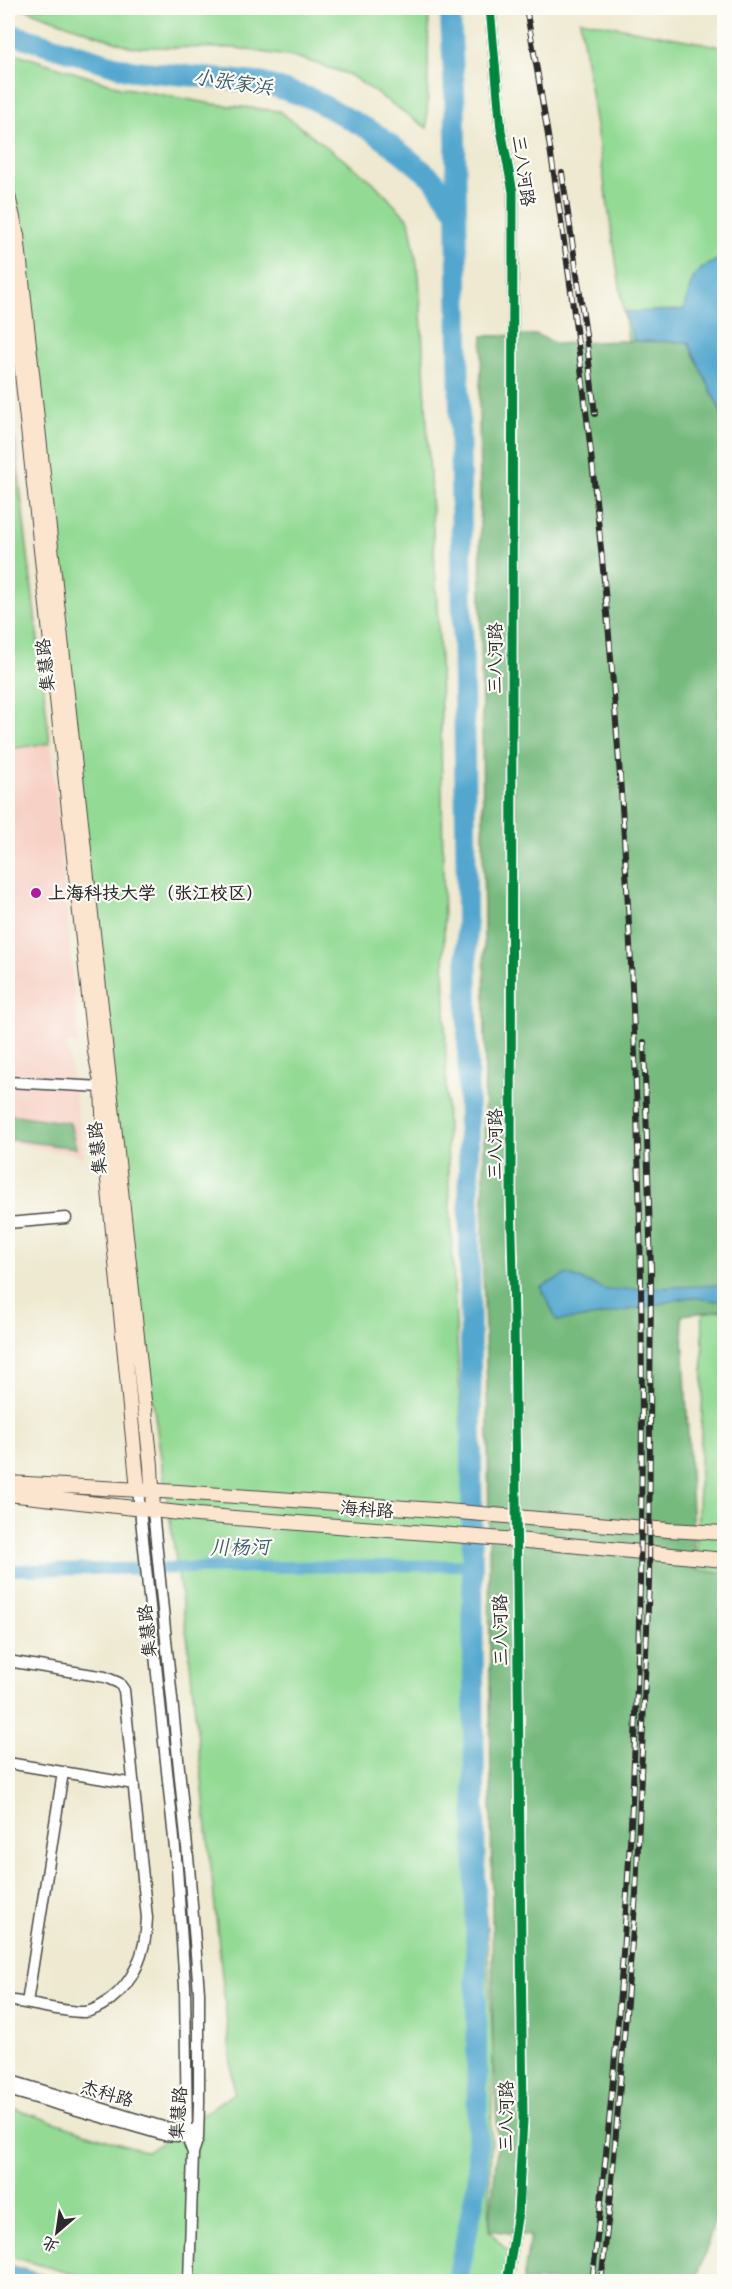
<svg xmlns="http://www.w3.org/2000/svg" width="732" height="2289" viewBox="0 0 732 2289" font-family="'Balsamiq Sans','LXGW WenKai TC',sans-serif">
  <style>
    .built { fill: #f7d1c6 }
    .green { fill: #93da94; stroke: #5f8260; stroke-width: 1.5 }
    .forest { fill: #76ba7e; stroke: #507254; stroke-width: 1.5 }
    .water { fill: #53a7cf; stroke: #3f697d; stroke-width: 1.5 }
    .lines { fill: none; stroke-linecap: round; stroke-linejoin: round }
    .canal { stroke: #53a7cf; stroke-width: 12 }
    .river { stroke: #53a7cf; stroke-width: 21 }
    .street-casing { stroke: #484844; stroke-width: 13 }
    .secondary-casing { stroke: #484844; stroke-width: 16 }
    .street { stroke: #fff; stroke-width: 10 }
    .secondary { stroke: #fbe5cf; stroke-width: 14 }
    .rail-casing { stroke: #2b2b2b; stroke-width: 6 }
    .rail { stroke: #fdfcf7; stroke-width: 4; stroke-dasharray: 11; stroke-linecap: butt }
    .cycleway-casing { stroke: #fdfcf7; stroke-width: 13 }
    .cycleway { stroke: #00873e; stroke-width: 9 }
    .poi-dot { fill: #b5179e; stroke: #fdfcf7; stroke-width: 2 }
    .labels { text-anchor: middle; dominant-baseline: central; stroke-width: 4.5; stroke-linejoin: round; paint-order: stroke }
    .street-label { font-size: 18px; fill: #2b2b2b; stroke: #fdfcf7 }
    .poi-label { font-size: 18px; font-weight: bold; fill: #2b2b2b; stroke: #fdfcf7; text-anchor: start }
    .water-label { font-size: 20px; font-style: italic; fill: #3b5d6d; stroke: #fdfcf7 }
  </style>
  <rect width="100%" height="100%" fill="#fdfcf7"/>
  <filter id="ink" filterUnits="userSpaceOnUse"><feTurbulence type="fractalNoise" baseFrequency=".0167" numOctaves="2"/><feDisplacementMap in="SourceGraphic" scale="12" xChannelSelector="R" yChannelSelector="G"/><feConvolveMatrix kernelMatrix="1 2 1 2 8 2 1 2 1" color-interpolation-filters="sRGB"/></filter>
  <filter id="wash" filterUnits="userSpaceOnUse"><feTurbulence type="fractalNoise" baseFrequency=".008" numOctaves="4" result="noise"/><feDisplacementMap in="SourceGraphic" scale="24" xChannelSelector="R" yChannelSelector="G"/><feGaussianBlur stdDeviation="1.35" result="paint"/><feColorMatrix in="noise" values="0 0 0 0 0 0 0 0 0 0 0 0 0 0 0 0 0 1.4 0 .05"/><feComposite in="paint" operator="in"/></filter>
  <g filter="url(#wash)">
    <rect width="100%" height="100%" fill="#eee9d0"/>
    <!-- built -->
    <path class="built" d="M8,364L51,743L79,1044H67L84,1157L8,1142Z"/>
    <!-- green -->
    <path class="green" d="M22,8H429L427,128L350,75L299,58L236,48L131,47Z
      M580,20L724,47V2224L674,2225L689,1734L703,1386L701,1006L645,453Z
      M8,51L120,87L213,104L279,111L372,181L409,220L419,276L440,659L447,1146L493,2052L489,2230L511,2255L506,2281H98L8,2256V2107L147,2152L234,2093L188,1643L117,1155L8,254Z
      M8,387L50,743L8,749Z"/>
    <!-- forest -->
    <path class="forest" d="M537,335L556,344L618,341L688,342L724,418V1310L682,1315L695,1570L724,1573V2192L696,2281H523L530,2236L489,2230L498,2139L493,2052L488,1420L483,1271L485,1038L479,405L483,336Z
      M8,1114L70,1123L76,1148L8,1139Z"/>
    <!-- water -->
    <path class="water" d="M724,257V418L688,342L634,341L624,312L683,310C694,277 689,271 724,257Z
      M567,1274L607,1290L724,1285V1302L691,1297L594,1317L557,1321L541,1287Z
      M8,2265L62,2281H8Z"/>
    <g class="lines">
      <!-- canal -->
      <path class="canal" d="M8,1570L472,1565"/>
      <!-- river -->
      <path class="river" d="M450,8L455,104L466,860L478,2179L457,2282
        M8,33L129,70L262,83L310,98L375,133L404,155L434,180L457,213"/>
    </g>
  </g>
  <g filter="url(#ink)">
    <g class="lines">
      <defs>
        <path id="street" d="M490,8L501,130L513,192L511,1195L514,1317L523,2120L518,2212L507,2282
          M8,1082L102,1087
          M8,1223L66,1218
          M138,1490L177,1868L185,1986L187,2137L193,2153
          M153,1511L189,1867L199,1992V2103L198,2138L193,2153L189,2282
          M8,1661L105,1677L119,1683L124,1690L147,1918C146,1950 136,1980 110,2000C103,2005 94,2011 85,2012C67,2013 28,2003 8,2000
          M8,1763L134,1784
          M27,2003L63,1772
          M8,2080L163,2127L192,2130
          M8,2090L164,2135L193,2137"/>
        <path id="secondary" d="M8,196L17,235L151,1465L153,1511
          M8,243L95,1052L102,1087L104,1138L138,1490
          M8,1483L179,1492L435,1510L668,1530L724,1533
          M8,1494L197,1515L517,1540L724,1560"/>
      </defs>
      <!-- street casing -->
      <use href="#street" class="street-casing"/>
      <!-- secondary casing -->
      <use href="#secondary" class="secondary-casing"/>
      <!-- street -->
      <use href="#street" class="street"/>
      <!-- secondary -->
      <use href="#secondary" class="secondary"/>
      <defs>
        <path id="rail" d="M526,8C593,372 625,743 637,1114C650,1503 638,1895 592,2282
          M562,173L586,335L595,414
          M601,2282L610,2204L636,1894L649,1582L651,1269L644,1042"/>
      </defs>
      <!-- rail casing -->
      <use href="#rail" class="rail-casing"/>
      <!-- rail -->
      <use href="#rail" class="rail"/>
      <defs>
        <path id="cycleway" d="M490,8L501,130L513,192L511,1195L514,1317L523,2120L518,2212L507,2282"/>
      </defs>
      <!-- cycleway casing -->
      <use href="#cycleway" class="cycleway-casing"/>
      <!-- cycleway -->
      <use href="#cycleway" class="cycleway"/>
    </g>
  </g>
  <!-- markers -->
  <circle class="poi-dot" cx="36" cy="893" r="6"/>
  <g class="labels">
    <!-- street labels -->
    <g class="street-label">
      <text transform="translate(523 171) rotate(82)">三八河路</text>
      <text transform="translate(495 658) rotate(-90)">三八河路</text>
      <text transform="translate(46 665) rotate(-96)">集慧路</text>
      <text transform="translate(495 1144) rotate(-90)">三八河路</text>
      <text transform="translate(98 1148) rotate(-96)">集慧路</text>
      <text transform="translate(367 1510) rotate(4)">海科路</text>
      <text transform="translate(501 1630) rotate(-91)">三八河路</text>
      <text transform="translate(148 1631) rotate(-96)">集慧路</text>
      <text transform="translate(107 2094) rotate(16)">杰科路</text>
      <text transform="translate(179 2113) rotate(-86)">集慧路</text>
      <text transform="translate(506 2116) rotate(-90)">三八河路</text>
    </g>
    <!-- poi labels -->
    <g class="poi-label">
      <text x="48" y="893">上海科技大学（张江校区）</text>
    </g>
    <!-- water labels -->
    <g class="water-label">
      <text transform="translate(233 83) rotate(8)">小张家浜</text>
      <text transform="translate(240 1548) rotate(-1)">川杨河</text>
    </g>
  </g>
  <!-- margin -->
  <rect width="732" height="2289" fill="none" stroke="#fdfcf7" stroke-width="30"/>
  <!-- north arrow -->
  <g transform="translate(57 2232) rotate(209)" stroke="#fdfcf7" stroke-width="4.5" paint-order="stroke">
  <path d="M0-4.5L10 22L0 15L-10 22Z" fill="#2b2b2b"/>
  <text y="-9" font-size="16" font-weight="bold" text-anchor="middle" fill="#2b2b2b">北</text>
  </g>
</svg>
